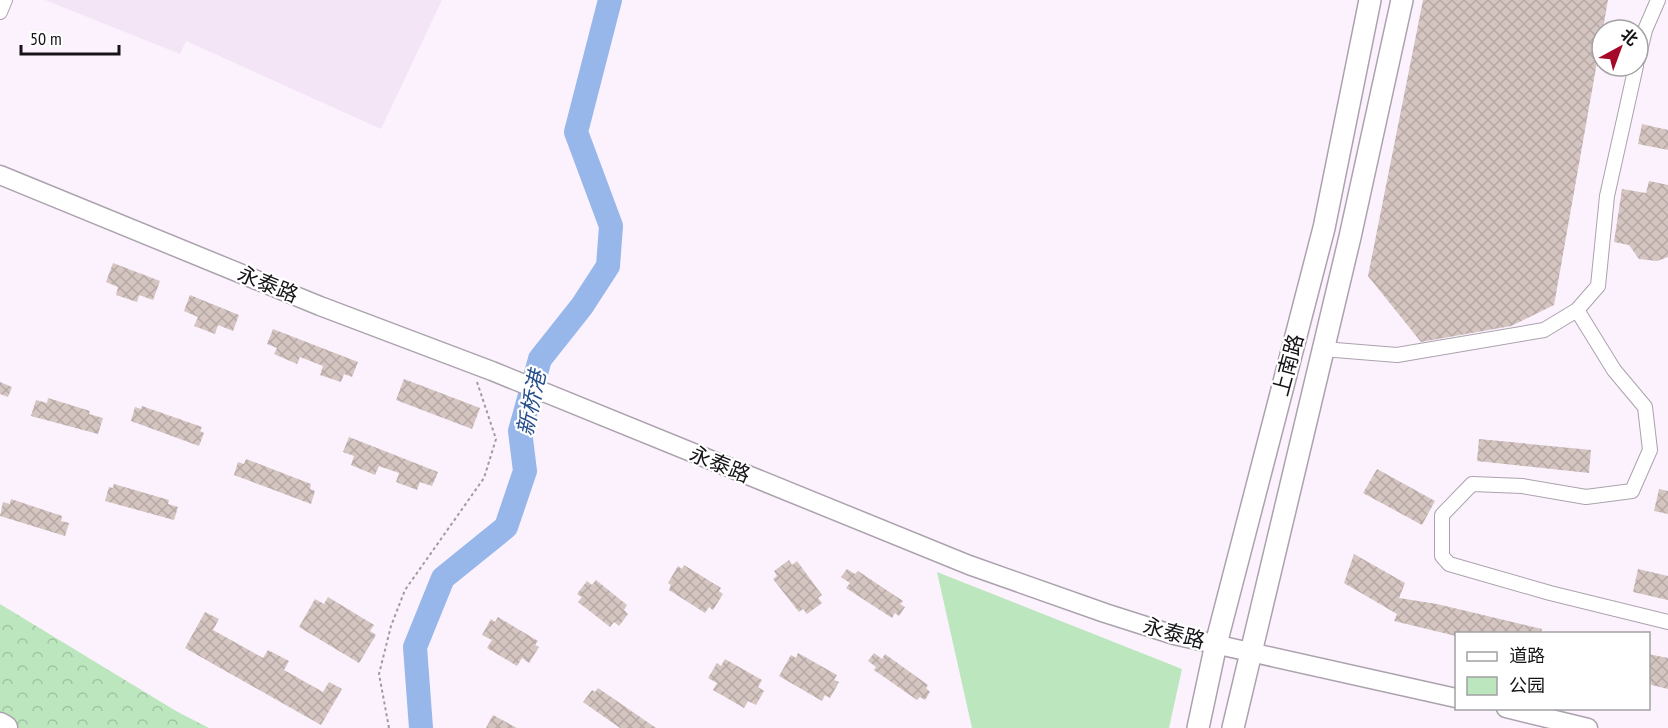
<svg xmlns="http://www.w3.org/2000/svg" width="1668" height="728" viewBox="0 0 1668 728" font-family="'PT Sans Narrow','Noto Sans SC',sans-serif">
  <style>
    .built { fill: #f3e4f6 }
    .forest { fill: url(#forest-crowns) }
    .park { fill: #bce6be }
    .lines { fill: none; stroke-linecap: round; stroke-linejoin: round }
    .river { stroke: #97b7ea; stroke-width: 24 }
    .building { fill: url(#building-cross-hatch) }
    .street-casing { stroke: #aba2ad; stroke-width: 16 }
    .secondary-casing { stroke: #aba2ad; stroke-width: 21 }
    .primary-casing { stroke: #aba2ad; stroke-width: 24 }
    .highway-casing { stroke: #aba2ad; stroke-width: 27 }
    .path { stroke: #a099a2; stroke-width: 2; stroke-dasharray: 3 3; stroke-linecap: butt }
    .street { stroke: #fff; stroke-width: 14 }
    .secondary { stroke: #fff; stroke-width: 18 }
    .primary { stroke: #fff; stroke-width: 21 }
    .highway { stroke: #fff; stroke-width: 24 }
    .labels { text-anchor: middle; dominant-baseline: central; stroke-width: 4.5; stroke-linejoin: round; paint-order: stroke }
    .street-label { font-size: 21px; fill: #171418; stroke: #fff }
    .water-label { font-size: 22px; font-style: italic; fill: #274e8b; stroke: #fff }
  </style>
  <defs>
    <pattern id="forest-crowns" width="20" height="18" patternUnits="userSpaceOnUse" patternTransform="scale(1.5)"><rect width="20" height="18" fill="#bce6be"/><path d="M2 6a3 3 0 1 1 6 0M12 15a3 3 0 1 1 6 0" fill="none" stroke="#a1c4a3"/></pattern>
    <pattern id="building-cross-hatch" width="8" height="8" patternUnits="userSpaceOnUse" patternTransform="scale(1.5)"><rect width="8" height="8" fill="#d5c5c1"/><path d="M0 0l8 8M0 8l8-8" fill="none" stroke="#b6a8a5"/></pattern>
  </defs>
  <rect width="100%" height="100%" fill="#fcf2fe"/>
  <!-- built -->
  <path class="built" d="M45,0H442L381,129L186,41L180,54Z"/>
  <!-- forest -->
  <path class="forest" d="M0,604L176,711L209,728H0Z"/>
  <!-- park -->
  <path class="park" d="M937,572L1182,669L1169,728H972Z"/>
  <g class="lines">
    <!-- river -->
    <path class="river" d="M421,728L415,647L443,578L506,527L525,471L520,431L540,359L582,306L608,266L611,226L576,132L610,0"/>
  </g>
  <!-- building -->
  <path class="building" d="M1423,0H1608L1554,305L1511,326L1421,342L1368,276Z
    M1642,124L1668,130V150L1638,144Z
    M1649,181L1668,185V257L1657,261L1639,259L1629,245L1614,242L1622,189L1646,193Z
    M113,263L160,281L153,300L139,295L137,302L116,295L118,287L106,282Z
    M190,295L239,315L233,331L218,325L215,334L194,326L198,317L184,311Z
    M273,329L358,362L352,377L344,374L341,382L320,375L323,366L300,357L297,364L274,354L277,348L267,344Z
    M404,379L480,408L472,429L396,400Z
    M0,382L12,387L8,397L0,394Z
    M48,398L90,411L89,414L103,418L98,434L31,416L36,400L47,403Z
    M142,406L202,427L200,431L204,433L199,446L131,421L135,407L141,409Z
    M349,437L438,472L432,486L420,482L417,490L396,482L399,473L379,466L375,475L351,465L354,456L343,452Z
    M1479,439L1591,450L1589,473L1477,461Z
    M246,459L311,484L310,489L315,491L311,504L234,475L238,462L244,464Z
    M1377,469L1435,501L1422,525L1363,493Z
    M114,484L169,500L168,504L178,507L174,520L105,501L109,487L113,488Z
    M1659,489L1668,491V514L1654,511Z
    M11,499L62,516L61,521L69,523L65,536L0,516L3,502L10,504Z
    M1354,554L1405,583L1399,598L1437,604L1542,629L1541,633H1456V636L1394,621L1397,614L1344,583Z
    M789,560L792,565L797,561L822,595L818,598L822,603L807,614L803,609L799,612L773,579L777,576L774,571Z
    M684,565L721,588L719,591L723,594L713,610L709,607L705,613L669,590L671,585L668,583L678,566L682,569Z
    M847,569L855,574L858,571L903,601L900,604L905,607L899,616L895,613L892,618L846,588L850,583L841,577Z
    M1638,569L1668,576V600L1633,592Z
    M596,580L627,605L624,610L628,614L619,626L614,622L610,627L578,602L582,597L577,594L587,581L592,585Z
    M328,597L374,625L370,631L376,635L359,663L299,627L315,599L324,604Z
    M205,612L219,619L213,630L263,658L268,650L289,661L284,670L323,692L329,682L342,689L321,725L185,648Z
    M498,617L538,641L535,645L539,647L529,663L522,658L517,666L487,648L492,640L482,635L491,619L495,622Z
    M798,653L837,675L834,680L839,682L830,698L825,695L822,701L779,676L791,655L796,658Z
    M874,653L882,659L885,654L928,685L926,688L930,692L925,700L920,697L917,700L874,670L876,667L868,661Z
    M1648,654L1668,658V689L1648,684Z
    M725,659L762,680L758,687L764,691L756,705L748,701L744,708L713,690L717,683L708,678L717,663L721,666Z
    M598,688L656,728H620L583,702L592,690L595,692Z
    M493,715L517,728H486Z"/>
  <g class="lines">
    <defs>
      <path id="street" d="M0,12L5,0
        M1638,59L1645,30L1658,0
        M1577,310L1614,370L1645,407L1650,450L1632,491L1586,497L1522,486L1472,484L1442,515V556L1449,564L1550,593L1668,622
        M1323,349L1397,355L1544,330L1577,310L1598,286L1607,196L1636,66"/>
      <path id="secondary" d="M0,175L320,306L492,371L969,565L1105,613L1174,635L1456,698
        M1506,708L1588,728"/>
      <path id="primary" d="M1198,728L1216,644L1324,228L1370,0
        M1233,728L1350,237L1402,0"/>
      <path id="highway" d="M0,725L5,728"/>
    </defs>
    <!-- street casing -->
    <use href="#street" class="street-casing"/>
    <!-- secondary casing -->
    <use href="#secondary" class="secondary-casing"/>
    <!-- primary casing -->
    <use href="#primary" class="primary-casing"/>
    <!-- highway casing -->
    <use href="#highway" class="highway-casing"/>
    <!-- path -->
    <path class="path" d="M389,728L379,674L391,626L405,590L484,478L496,439L477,382"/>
    <!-- street -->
    <use href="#street" class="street"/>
    <!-- secondary -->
    <use href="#secondary" class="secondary"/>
    <!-- primary -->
    <use href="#primary" class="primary"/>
    <!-- highway -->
    <use href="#highway" class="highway"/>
  </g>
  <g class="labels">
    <!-- street labels -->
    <g class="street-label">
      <text transform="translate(268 284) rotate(22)">永泰路</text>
      <text transform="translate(1288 365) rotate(-75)">上南路</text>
      <text transform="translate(720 464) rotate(22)">永泰路</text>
      <text transform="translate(1174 633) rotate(15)">永泰路</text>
    </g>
    <!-- water labels -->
    <g class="water-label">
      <text transform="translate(531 403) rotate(-78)">新桥港</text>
    </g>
  </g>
  <!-- legend -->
  <rect x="1455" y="632" width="195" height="78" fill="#ffffff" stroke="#a2a1a3" stroke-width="1.5"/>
  <rect x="1467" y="652" width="30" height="9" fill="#ffffff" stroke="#a2a1a3" stroke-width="1.5"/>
  <text x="1509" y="662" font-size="18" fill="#171418">道路</text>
  <rect x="1467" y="677" width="30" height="18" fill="#bce6be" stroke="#a2a1a3" stroke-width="1.5"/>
  <text x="1509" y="692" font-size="18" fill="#171418">公园</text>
  <!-- north arrow -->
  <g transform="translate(1620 48) rotate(41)"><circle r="28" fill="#ffffff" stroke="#a2a1a3" stroke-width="1.5"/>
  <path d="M0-4.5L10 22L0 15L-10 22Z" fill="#a5092a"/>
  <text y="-9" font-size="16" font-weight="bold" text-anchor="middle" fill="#171418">北</text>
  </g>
  <!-- scale -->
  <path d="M21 45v9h98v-9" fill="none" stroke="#171418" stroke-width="3"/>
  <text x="30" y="45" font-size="18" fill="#171418" stroke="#ffffff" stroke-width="4.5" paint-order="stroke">50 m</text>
</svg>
